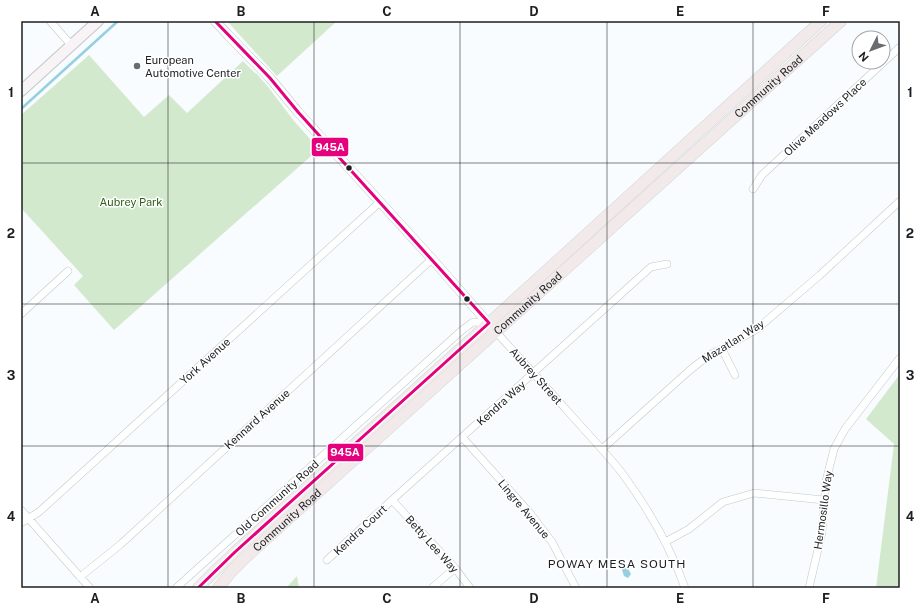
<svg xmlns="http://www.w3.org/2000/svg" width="921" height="609" viewBox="0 0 921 609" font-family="'Public Sans',sans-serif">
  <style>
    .green { fill: #d3e9ce }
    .water { fill: #96d0e0 }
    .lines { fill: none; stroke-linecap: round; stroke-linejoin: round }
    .stream { stroke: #96d0e0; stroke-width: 2.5 }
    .minor-casing { stroke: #c4c7c9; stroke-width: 8 }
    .tertiary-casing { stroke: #c4c7c9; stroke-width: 10 }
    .secondary-casing { stroke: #c4c7c9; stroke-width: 12 }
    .primary-casing { stroke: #d4d6d7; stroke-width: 12 }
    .minor { stroke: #feffff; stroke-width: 7 }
    .tertiary { stroke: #feffff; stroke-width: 9 }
    .secondary { stroke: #f8f4f5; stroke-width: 10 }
    .primary { stroke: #f2eaea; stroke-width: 11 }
    .bus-1-casing { stroke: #fff; stroke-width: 6 }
    .bus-1 { stroke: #e5007d; stroke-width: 3 }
    .grid { fill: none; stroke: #1c1f21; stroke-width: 1; stroke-opacity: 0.55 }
    .poi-dot { fill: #696c6e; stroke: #fff; stroke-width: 1.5 }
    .bus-dot { fill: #1c1f21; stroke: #fff; stroke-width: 1.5 }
    .labels { text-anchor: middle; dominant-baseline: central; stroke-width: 3; stroke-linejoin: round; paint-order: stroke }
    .poi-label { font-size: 11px; fill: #1c1f21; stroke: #fff; text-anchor: start }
    .street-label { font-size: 11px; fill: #1c1f21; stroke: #fff }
    .park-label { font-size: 11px; fill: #2e5f16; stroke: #fff }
    .neighbourhood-label { font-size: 12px; letter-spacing: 1px; fill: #1c1f21; stroke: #fff }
    .line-badge { stroke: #fff; stroke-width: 1.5 }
    .badge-label { font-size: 11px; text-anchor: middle; font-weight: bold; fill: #fff }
    .neatline { fill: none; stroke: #1c1f21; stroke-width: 1.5 }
    .grid-label { font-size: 13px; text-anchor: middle; font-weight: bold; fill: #1c1f21 }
  </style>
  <rect width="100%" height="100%" fill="#f9fcfe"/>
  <!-- green -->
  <path class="green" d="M227,21H337L277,76Z
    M89,55L144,117L169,95L187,113L243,61L255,73H256L269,88L294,121L319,149L114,330L74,285L83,276L21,208V115Z
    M900,374V588H876L894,444L866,419Z
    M297,576L299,588H286Z"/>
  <!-- water -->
  <path class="water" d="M626,565L631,574L628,578L624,576L622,570L623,566Z"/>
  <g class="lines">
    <!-- stream -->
    <path class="stream" d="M21,109L118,21"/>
    <defs>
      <path id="minor" d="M50,21L72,46
        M753,189L762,175L900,47
        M21,314L68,271
        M496,332C519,357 541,382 564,407C583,429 604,450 622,473C647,507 671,548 685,588
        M722,349L735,375
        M462,437L529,512L552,542L576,588
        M602,449L690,370L709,355L722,349L757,329L820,275L900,201
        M392,500L455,568L470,588
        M21,510L90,588
        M21,523L39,512L380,202
        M665,542L689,529L723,502L754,493L824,500
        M327,560L392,500L651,267L667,264
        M80,577L121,544L432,259
        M176,588L461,331L473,322L489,323
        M432,588L455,568
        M809,588L822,532L826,481L834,449L845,429L900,358"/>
      <path id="tertiary" d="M215,21L228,35L270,78L298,112L432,259L496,332"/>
      <path id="secondary" d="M21,91L98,21"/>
      <g id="primary">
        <path d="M198,588L214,572L235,552L489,323L821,21"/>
        <path id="s1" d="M218,588L232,571L246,557L841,21"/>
      </g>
    </defs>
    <!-- minor casing -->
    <use href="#minor" class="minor-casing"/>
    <!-- tertiary casing -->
    <use href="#tertiary" class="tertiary-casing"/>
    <!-- secondary casing -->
    <use href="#secondary" class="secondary-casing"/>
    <!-- primary casing -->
    <use href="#primary" class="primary-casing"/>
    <!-- minor -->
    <use href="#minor" class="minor"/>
    <!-- tertiary -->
    <use href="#tertiary" class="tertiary"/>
    <!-- secondary -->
    <use href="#secondary" class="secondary"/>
    <!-- primary -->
    <use href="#primary" class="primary"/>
    <defs>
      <path id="bus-1" d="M198,588L235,552L489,323L298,112L270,78L215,21"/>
    </defs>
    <!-- bus-1 casing -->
    <use href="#bus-1" class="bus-1-casing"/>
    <!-- bus-1 -->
    <use href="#bus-1" class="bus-1"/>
  </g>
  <!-- grid -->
  <path class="grid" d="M168,21V588M314,21V588M460,21V588M607,21V588M753,21V588M21,163H900M21,304H900M21,446H900"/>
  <!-- markers -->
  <circle class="poi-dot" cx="137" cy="66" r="4"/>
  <g class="bus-dot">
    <circle cx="349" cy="168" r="3.5"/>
    <circle cx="467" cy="299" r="3.5"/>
  </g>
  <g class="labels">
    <!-- poi labels -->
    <g class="poi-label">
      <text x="145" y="60">European<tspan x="145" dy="13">Automotive Center</tspan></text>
    </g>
    <!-- street labels -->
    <g class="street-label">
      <text stroke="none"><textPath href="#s1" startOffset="745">Community Road</textPath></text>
      <text transform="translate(825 117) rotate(-43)">Olive Meadows Place</text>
      <text stroke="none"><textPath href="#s1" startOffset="421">Community Road</textPath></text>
      <text transform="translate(733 341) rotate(-32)">Mazatlan Way</text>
      <text transform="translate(205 361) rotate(-42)">York Avenue</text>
      <text transform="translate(536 376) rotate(48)">Aubrey Street</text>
      <text transform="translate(501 403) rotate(-42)">Kendra Way</text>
      <text transform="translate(257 419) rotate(-42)">Kennard Avenue</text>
      <text transform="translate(277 498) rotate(-42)">Old Community Road</text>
      <text transform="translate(524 509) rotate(50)">Lingre Avenue</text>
      <text transform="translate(823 510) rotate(-82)">Hermosillo Way</text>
      <text stroke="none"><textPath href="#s1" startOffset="97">Community Road</textPath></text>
      <text transform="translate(360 530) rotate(-43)">Kendra Court</text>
      <text transform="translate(432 544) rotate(48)">Betty Lee Way</text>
    </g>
    <!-- park labels -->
    <g class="park-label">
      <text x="131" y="202">Aubrey Park</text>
    </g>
    <!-- neighbourhood labels -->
    <g class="neighbourhood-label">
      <text x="617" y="564">POWAY MESA SOUTH</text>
    </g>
  </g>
  <g class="line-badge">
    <rect x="311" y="137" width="38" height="20" rx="4" fill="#e5007d"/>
    <rect x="327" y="443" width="37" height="19" rx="4" fill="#e5007d"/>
  </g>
  <g class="badge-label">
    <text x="330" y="151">945A</text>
    <text x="345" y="456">945A</text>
  </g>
  <!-- border -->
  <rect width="921" height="609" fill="none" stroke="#ffffff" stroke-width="44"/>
  <!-- north arrow -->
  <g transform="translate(871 50) rotate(228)"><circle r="19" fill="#ffffff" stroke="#a4a5a6"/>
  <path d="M0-3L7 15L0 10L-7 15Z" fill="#696c6e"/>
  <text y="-6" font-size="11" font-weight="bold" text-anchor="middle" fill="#1c1f21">N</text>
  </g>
  <rect x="22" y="22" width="877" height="565" class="neatline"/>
  <g class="grid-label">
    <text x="95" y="16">A</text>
    <text x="241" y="16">B</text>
    <text x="387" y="16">C</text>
    <text x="534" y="16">D</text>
    <text x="680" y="16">E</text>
    <text x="826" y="16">F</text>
    <text x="11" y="97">1</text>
    <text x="910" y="97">1</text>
    <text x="11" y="238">2</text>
    <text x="910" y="238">2</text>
    <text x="11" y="380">3</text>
    <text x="910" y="380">3</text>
    <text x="11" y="521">4</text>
    <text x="910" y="521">4</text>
    <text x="95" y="603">A</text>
    <text x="241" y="603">B</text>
    <text x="387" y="603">C</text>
    <text x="534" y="603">D</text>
    <text x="680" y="603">E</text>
    <text x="826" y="603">F</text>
  </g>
</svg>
